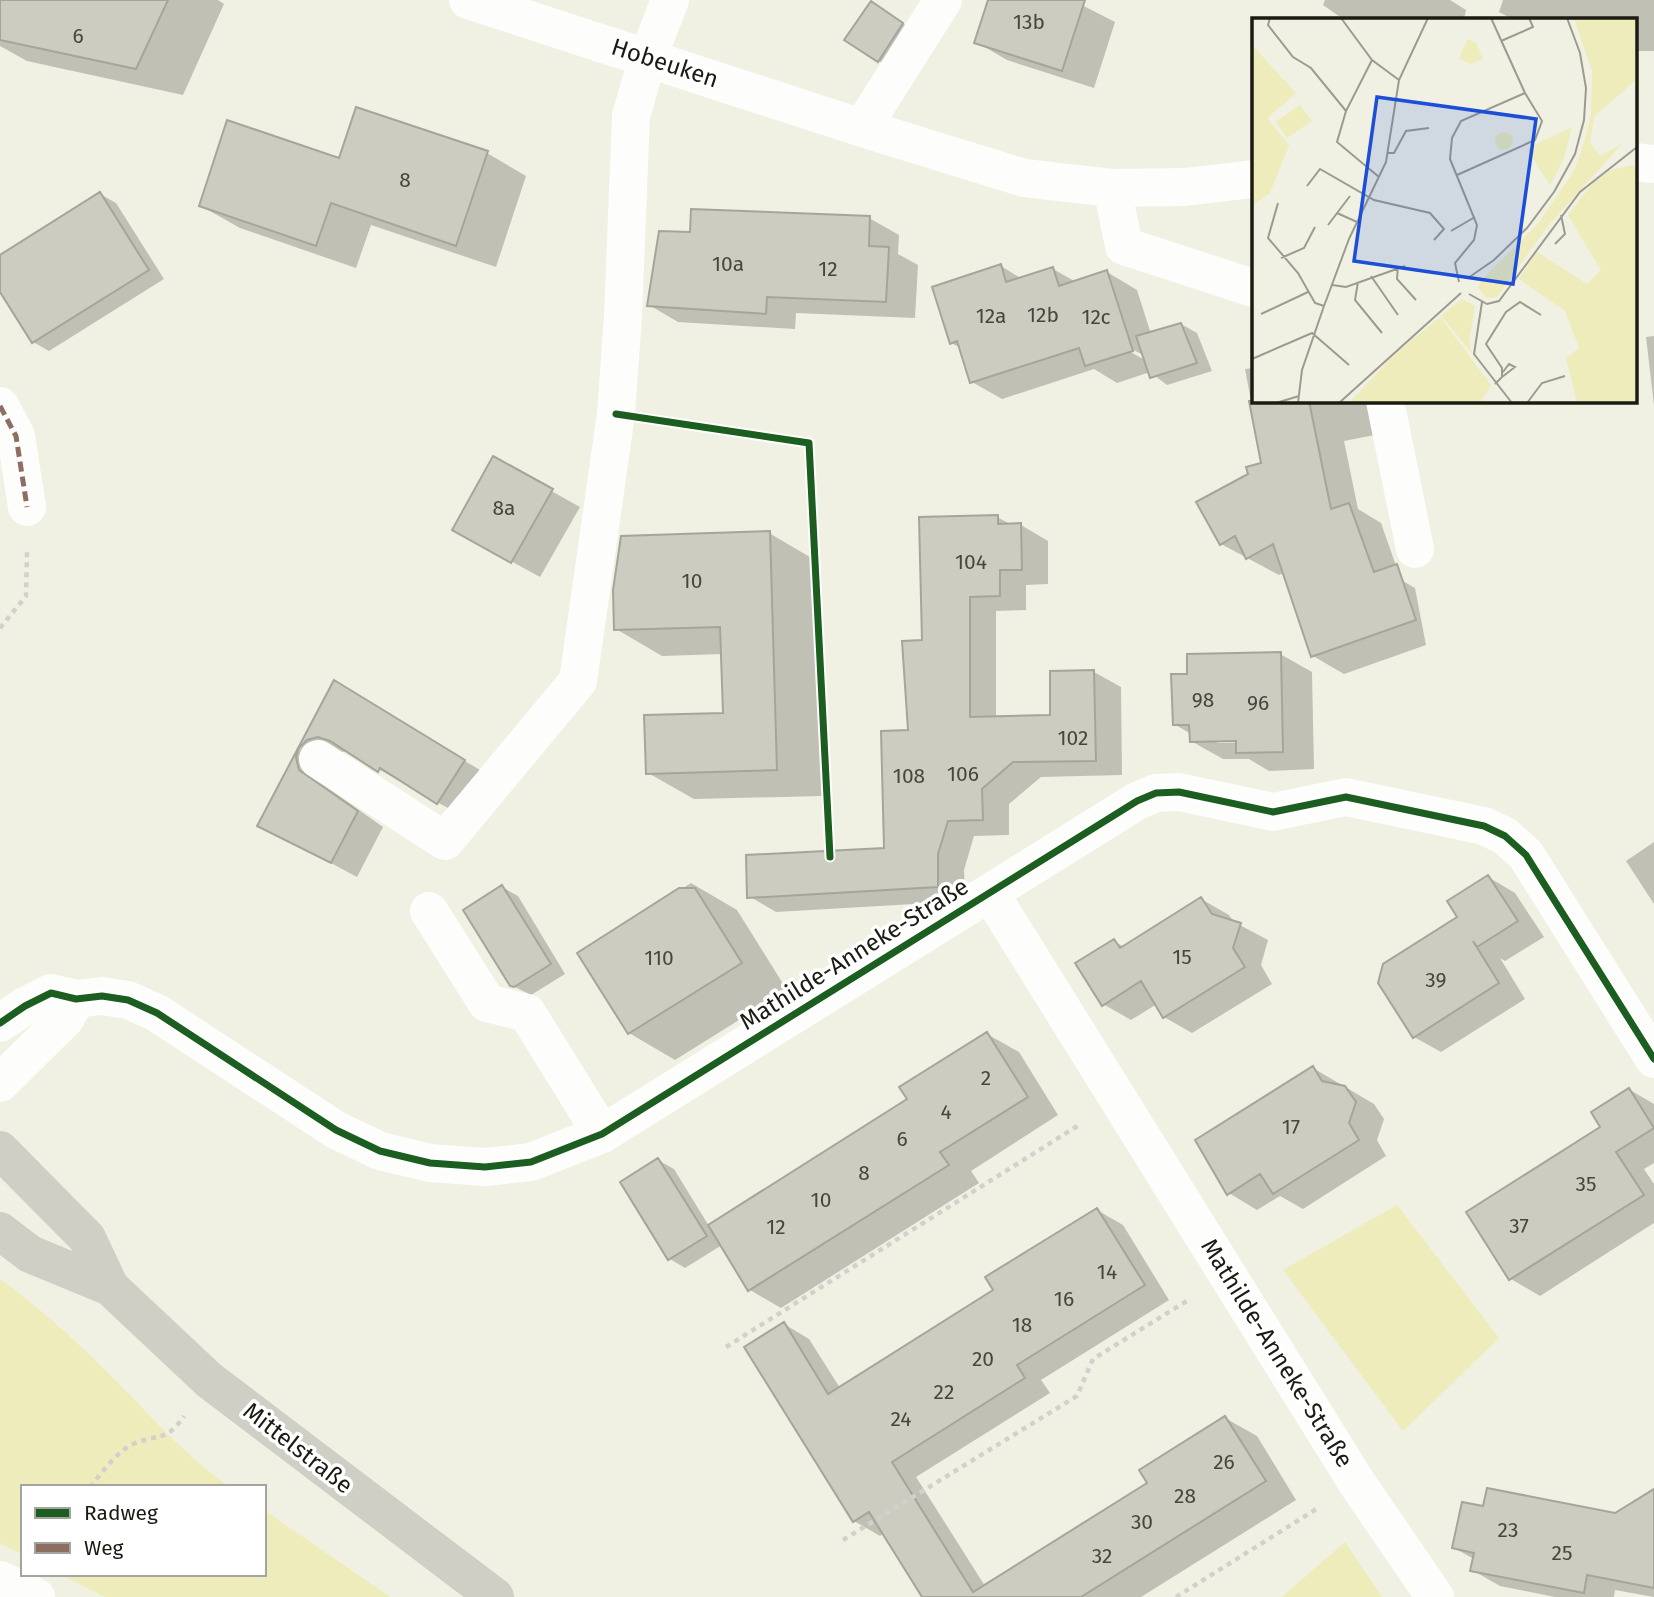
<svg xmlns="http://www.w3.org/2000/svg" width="1654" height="1597" viewBox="0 0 1654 1597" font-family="'Fira Sans',sans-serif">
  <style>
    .green { fill: #edecba }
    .shadow { fill: #0003; fill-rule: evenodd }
    .building { fill: #ccccc1; stroke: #a5a59a; stroke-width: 2 }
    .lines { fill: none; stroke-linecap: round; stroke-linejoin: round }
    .path { stroke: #d1d1cd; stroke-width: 4.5; stroke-dasharray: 5 5; stroke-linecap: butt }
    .minor { stroke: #fdfdfb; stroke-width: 38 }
    .major { stroke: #cfcfc6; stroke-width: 38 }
    .quiet { stroke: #8d6e63; stroke-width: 5; stroke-dasharray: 10 5; stroke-linecap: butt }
    .cycleway-casing { stroke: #fff; stroke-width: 11 }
    .cycleway { stroke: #1b5e20; stroke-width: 7 }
    .labels { text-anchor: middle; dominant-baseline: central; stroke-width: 7; stroke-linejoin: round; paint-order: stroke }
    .number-label { font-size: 21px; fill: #47473e }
    .street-label { font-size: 24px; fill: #1b1b12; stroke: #fff }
    .inset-road { fill: none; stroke: #9b9b8f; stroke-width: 2 }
    .view { fill: #1d4ed8; fill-opacity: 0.15; stroke: #1d4ed8; stroke-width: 3.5 }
    .inset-edge { fill: none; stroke: #1b1b12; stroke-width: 3.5 }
  </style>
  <rect width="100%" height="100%" fill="#f0f0e3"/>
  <!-- green -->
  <path class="green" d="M1397,1205L1499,1338L1403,1431L1283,1270Z
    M0,1279C36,1305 73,1338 105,1370C146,1410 182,1454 230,1487H23V1555L0,1543Z
    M264,1510L390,1597H105L60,1574H264Z
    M1345,1542L1382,1597H1282Z"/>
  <!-- shadow -->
  <path class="shadow" d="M0,0H218L224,4L183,95L27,61L0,46Z
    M989,0H1072L1115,22L1094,88L1007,60L976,42Z
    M1325,0H1450L1466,10L1464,19H1343L1323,5Z
    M1503,0H1654V51H1635V19H1512L1499,12Z
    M886,12L917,33L894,70L879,61Z
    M487,153L526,176L496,267L371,225L356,268L240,228L201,206L340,160Z
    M100,194L116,203L164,279L49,351L33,342L0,288V257Z
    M869,218L899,235L898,254L918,265L915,318L796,313L795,329L678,322L649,305L691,233Z
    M1001,266L1022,279L1053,269L1076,282L1107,272L1137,290L1151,334L1181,324L1197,333L1212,371L1167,385L1150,372L1117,383L1094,369L1002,399L972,382L961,348L951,343ZM1126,346L1145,356V360L1125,349Z
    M1654,336V405L1646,337Z
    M1253,368V401H1379L1385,433L1344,441L1358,509L1381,523L1401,580L1415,588L1426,645L1344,674L1313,656L1284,573L1279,575L1221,544L1250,475L1263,465L1245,369Z
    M494,459L580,507L540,577L483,546Z
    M997,517L1012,525H1021L1048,541V584L1026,585V610L996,611V718L1052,717L1094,672L1121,687L1122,775L1041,777L1009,804V835L974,836L964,870L965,901L776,912L749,896L886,849L910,732L924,641Z
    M769,533L815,560L822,796L694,799L648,773L725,715L723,654L662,656L616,629Z
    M1280,654L1312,672L1314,769L1269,771L1249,759H1223L1191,741V734L1174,724L1189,675ZM1245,739V743H1218L1213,740Z
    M335,683L490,776L464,817L346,751L334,754L322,773L325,786L383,827L357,877L260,825Z
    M1654,842V904L1626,861Z
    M1488,877L1515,893L1544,937L1505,961L1500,958L1525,999L1441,1052L1414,1037L1460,918Z
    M691,883L737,910L787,990L675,1060L629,1033L579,953Z
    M502,887L518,896L565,974L531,995L511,985Z
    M1201,899L1229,915L1234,922L1268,940L1261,965L1272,984L1192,1033L1164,1017L1157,1004L1131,1020L1103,1004L1114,941L1124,947Z
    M987,1034L1019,1052L1058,1115L971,1171L979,1183L781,1308L750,1290L722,1245L685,1268L670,1259L622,1183L658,1160L674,1169L709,1226L909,1100Z
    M1313,1068L1374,1104L1384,1119L1377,1140L1386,1156L1303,1209L1280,1196L1257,1210L1229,1193Z
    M1630,1090L1654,1104V1163L1644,1169L1654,1184V1223L1540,1296L1511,1279L1602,1127Z
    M1097,1210L1123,1225L1169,1300L1041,1380L1050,1393L916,1477L985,1586L1149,1483L1225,1418L1257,1436L1296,1500L1141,1597H924L884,1533L880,1536L854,1521L784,1324L809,1339L840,1388L995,1291Z
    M1654,1491V1597L1615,1590L1614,1597H1555L1500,1586L1472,1570L1474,1559L1454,1548L1484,1508L1616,1515Z"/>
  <!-- building -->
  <path class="building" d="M0,0H168L136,69L0,40Z
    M988,0H1085L1062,71L974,43Z
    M871,1L903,23L878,62L844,40Z
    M356,107L488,151L456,246L331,203L316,246L199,206L227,120L339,158Z
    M100,192L149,270L32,343L0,292V255Z
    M691,209L870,216L869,246L889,247L886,302L767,297L766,314L647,306L659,231L690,232Z
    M1001,264L1006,282L1053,267L1059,286L1107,270L1133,351L1085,366L1079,348L970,383L957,341L950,344L932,287Z
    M1181,323L1197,363L1150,378L1136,336Z
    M1249,401H1309L1331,509L1349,503L1374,572L1397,564L1416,620L1311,657L1273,544L1246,559L1235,536L1220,545L1196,502L1248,474L1246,467L1261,463Z
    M493,456L553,489L511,563L452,530Z
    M998,515V524L1021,523L1022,570H1000V596L970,597V717L1050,715V671L1094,670L1096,761L1013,762L982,789L983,820L948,821L938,854V887L747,898L746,855L884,848L881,731L908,730L902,641L922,640L919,517Z
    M770,531L777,770L646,774L644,715L723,713L720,627L614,630L613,590L621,536Z
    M1281,652L1283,752L1236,753V741L1190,742L1189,725H1173L1171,674H1187V654Z
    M334,680L465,760L437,804L380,768L378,772L330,741L318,737L307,740L299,748L296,757L299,770L358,811L331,863L257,826Z
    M1488,875L1518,921L1477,947L1473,941L1499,983L1413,1038L1378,983L1383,964L1457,917L1447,901Z
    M502,885L551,964L514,987L510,986L463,910Z
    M679,888H695L742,963L628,1034L577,953Z
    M1201,897L1212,914L1241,923L1233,948L1245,967L1163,1018L1141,981L1102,1006L1075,963L1114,939L1120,948Z
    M987,1032L1028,1097L940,1152L949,1165L748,1291L708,1225L907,1099L899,1087Z
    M1313,1066L1322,1081L1345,1086L1356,1102L1349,1123L1359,1140L1273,1194L1260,1174L1227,1195L1195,1140Z
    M1629,1088L1654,1128L1616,1152L1644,1195L1509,1280L1466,1212L1600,1127L1591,1112Z
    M658,1158L707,1236L668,1260L620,1182Z
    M1097,1208L1145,1285L1017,1365L1025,1378L892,1462L973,1592L1147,1483L1139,1470L1225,1416L1266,1481L1081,1597H922L869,1512L853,1522L744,1347L784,1322L828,1394L993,1290L985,1277Z
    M1487,1488L1615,1513L1654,1489V1588L1587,1575L1584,1593L1470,1571L1474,1553L1452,1548L1462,1502L1483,1506Z"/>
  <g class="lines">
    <!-- path -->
    <path class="path" d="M0,628L26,596L27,551
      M726,1347L1079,1125
      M90,1487C102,1473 116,1452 133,1444C158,1433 166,1443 184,1416
      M843,1540L1077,1396L1093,1359L1190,1299
      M1176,1597L1318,1508"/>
    <!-- minor -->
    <path class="minor" d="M468,0L862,128L1024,178L1112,188L1185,187L1253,179
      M862,128L943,0
      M1635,162L1654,164
      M1112,188L1124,246L1253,288
      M1385,401L1415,549
      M0,406L16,436L27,507
      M318,759L445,841L578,681L616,414L623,316L631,116L648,57L670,0
      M990,893L1357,1483L1435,1597
      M429,911L487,1003L527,1013L602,1134
      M0,1023L25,1006L51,993L76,999L102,996L128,1000L157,1013L336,1130L380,1151L430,1163L485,1167L531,1162L602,1134L1137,801L1156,793L1179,792L1273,812L1346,797L1484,826L1505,836L1526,855L1654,1059
      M0,1083L65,1019L76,999
      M0,1580L36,1597"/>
    <!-- major -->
    <path class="major" d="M0,1150L87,1238L110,1287
      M0,1231L30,1254L110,1287L209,1380L495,1597"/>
    <!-- quiet -->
    <path class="quiet" d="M0,406L16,436L27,507"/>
    <defs>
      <path id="cycleway" d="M616,414L809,443L830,857
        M0,1023L25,1006L51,993L76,999L102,996L128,1000L157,1013L336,1130L380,1151L430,1163L485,1167L531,1162L602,1134L1137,801L1156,793L1179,792L1273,812L1346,797L1484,826L1505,836L1526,855L1654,1059"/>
    </defs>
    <!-- cycleway casing -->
    <use href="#cycleway" class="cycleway-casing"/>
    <!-- cycleway -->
    <use href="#cycleway" class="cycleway"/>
  </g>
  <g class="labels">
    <!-- number labels -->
    <g class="number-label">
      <text x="1029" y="22">13b</text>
      <text x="78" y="36">6</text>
      <text x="405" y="180">8</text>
      <text x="728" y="264">10a</text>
      <text x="828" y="269">12</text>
      <text x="1043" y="315">12b</text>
      <text x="991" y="316">12a</text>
      <text x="1096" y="317">12c</text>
      <text x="504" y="508">8a</text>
      <text x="971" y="562">104</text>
      <text x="692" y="581">10</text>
      <text x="1203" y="700">98</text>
      <text x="1258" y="703">96</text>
      <text x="1073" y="738">102</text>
      <text x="963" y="774">106</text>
      <text x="909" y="776">108</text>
      <text x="1182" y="957">15</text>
      <text x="659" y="958">110</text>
      <text x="1436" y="980">39</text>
      <text x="986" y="1078">2</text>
      <text x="946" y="1112">4</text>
      <text x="1291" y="1127">17</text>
      <text x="902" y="1139">6</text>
      <text x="864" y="1173">8</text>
      <text x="1586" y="1184">35</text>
      <text x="821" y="1200">10</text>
      <text x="1519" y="1226">37</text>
      <text x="776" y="1227">12</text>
      <text x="1107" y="1272">14</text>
      <text x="1064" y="1299">16</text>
      <text x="1022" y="1325">18</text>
      <text x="983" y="1359">20</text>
      <text x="944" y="1392">22</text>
      <text x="901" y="1419">24</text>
      <text x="1224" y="1462">26</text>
      <text x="1185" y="1496">28</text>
      <text x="1142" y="1522">30</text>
      <text x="1508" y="1530">23</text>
      <text x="1562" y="1553">25</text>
      <text x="1102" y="1556">32</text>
    </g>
    <!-- street labels -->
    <g class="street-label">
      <text transform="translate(665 63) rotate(18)">Hobeuken</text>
      <text transform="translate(854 954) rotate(-32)">Mathilde-Anneke-Straße</text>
      <text transform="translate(1277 1353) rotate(58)">Mathilde-Anneke-Straße</text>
      <text transform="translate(298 1448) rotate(38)">Mittelstraße</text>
    </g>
  </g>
  <!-- overview -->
  <g transform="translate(1252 18)">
    <rect width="385" height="385" fill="#f0f0e3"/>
    <path d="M322,0H385V61L342,99L338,125L348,138L370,126L295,209L245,279L234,280L226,269L230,261L285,207L322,153L331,128L339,96L340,53ZM216,21L224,25L231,41L219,46L207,40ZM0,27L44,75L15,100L37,127L18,175L0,188ZM48,87L60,103L35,120L24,104ZM320,109L312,140L298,167L275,131ZM243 123a9 9 0 1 1 18 0a9 9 0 1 1-18 0ZM381,147L385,150V385H325L314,340L327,330L313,293L267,261L285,234L335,266L349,252L316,197L340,166L359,152ZM210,281L223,288L217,324L220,335L189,298ZM188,299L239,367L228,385H97L142,337Z" fill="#edecba"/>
    <path class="inset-road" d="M18,0L16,7L41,39L59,50L94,93M89,0L120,42L147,62M239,0L273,75M249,23L281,9L277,0M120,42L94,93L85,124L127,159M136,135H142L154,113L177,110M205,157L283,122L290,103L273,75M55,168L68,151L122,182L178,195L192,211L182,222M26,185L16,220L46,255L63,285L72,288M85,195L105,204M76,207L98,178M199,213L223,199M303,226L313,216L309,197M29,240L52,230L63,209M146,248L145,261L164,282M119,258L146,297M216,260L242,242L275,210L302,174L323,136L332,102L334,70L328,35L315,0M106,264L103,282L130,315M207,264L203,245L222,222L225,207L198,141L200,120L209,103L273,75M80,267L94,269L153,248M217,276L235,286L247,283L328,174L385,129M230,284L222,336L260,385M9,296L56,274M0,341L60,315L97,347M250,359L263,349L257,346L251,354M243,366L250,359V350L234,326L254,294L268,284L289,297M24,385L47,378M46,385L50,352L72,288L97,221L134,144L147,62L176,0M87,385L209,275M275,385L290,365L313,358"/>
    <path class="view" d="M125,79L284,101L261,266L102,243Z"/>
    <rect width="385" height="385" class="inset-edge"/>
  </g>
  <!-- legend -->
  <rect x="21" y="1485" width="245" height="91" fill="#ffffff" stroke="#a4a4a0" stroke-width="2"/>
  <rect x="35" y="1508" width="35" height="10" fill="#1b5e20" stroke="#a4a4a0" stroke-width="2"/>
  <text x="84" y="1520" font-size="21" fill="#1b1b12">Radweg</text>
  <rect x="35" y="1543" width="35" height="10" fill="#8d6e63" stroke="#a4a4a0" stroke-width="2"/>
  <text x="84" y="1555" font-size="21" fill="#1b1b12">Weg</text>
</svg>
